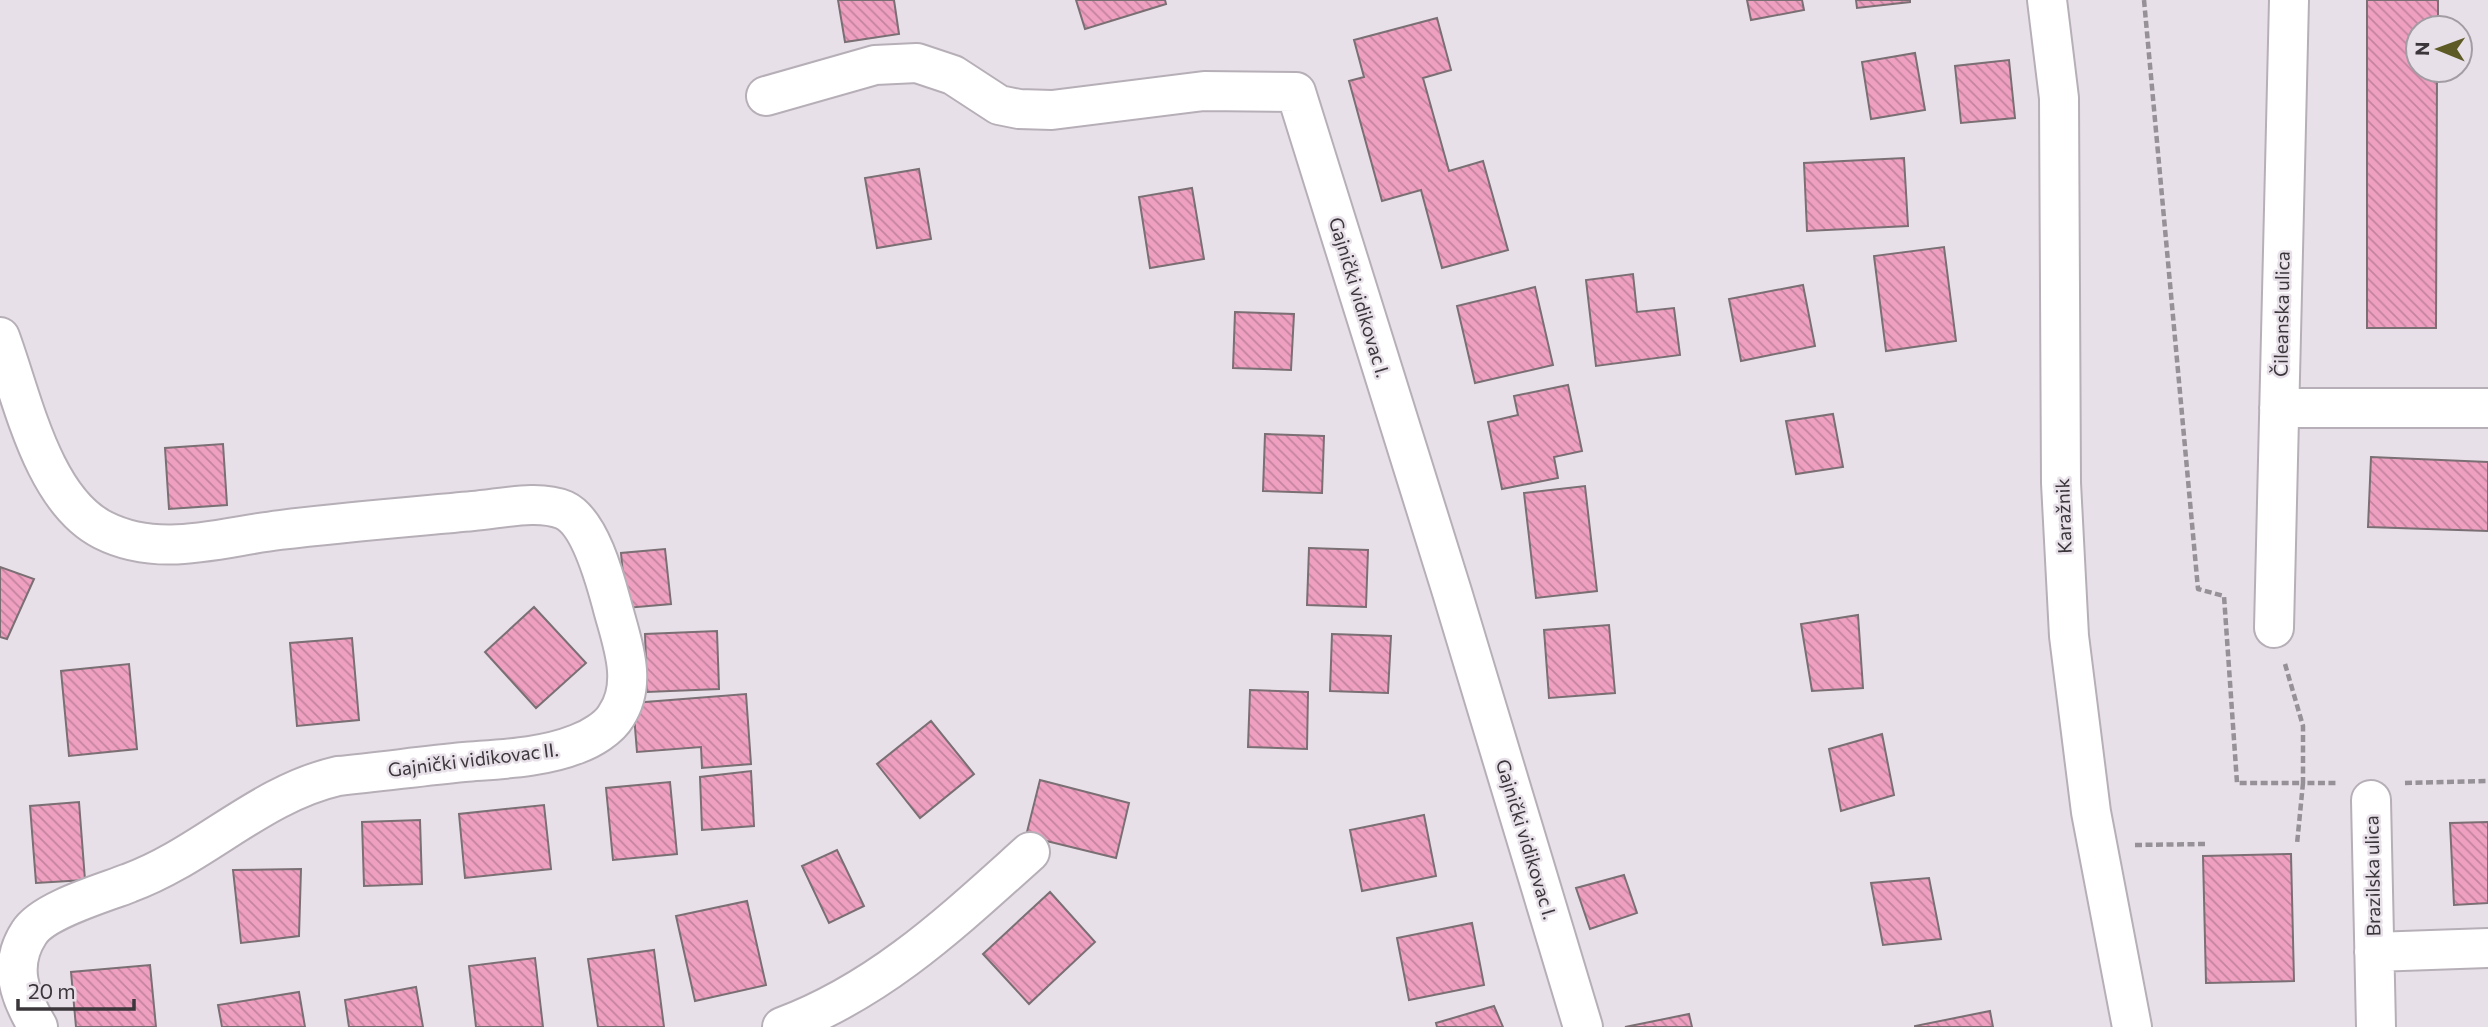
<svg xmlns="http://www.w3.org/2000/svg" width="2488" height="1027" viewBox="0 0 2488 1027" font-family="Commissioner,sans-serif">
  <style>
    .building { fill: url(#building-back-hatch); stroke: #7a6f73; stroke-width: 2 }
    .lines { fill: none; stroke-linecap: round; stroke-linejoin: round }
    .minor-casing { stroke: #b7afb7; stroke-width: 42 }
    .path { stroke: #969097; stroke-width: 4.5; stroke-dasharray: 7 3.5; stroke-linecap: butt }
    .minor { stroke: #fff; stroke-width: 38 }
    .labels { text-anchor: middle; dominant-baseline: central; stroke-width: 5; stroke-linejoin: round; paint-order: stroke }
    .street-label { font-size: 19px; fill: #3a363a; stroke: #e8e0e9 }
  </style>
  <defs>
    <pattern id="building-back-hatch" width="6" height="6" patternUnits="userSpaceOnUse" patternTransform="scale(1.75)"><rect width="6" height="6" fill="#efa0c1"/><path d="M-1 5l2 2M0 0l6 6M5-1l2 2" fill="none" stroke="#c3839e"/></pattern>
  </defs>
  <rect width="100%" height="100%" fill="#e8e0e9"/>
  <!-- building -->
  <path class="building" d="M838,0H894L899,34L845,42Z
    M1076,0H1165L1166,4L1085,29Z
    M1747,0H1802L1804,10L1751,20Z
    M1856,0H1910V2L1857,8Z
    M2367,0H2438V28H2418V70H2437L2436,328H2367Z
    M1437,18L1451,70L1423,78L1449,171L1483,161L1508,250L1442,268L1421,190L1382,201L1349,81L1364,77L1354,40Z
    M1915,53L1925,110L1871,119L1862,62Z
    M2009,60L2015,118L1961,123L1955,66Z
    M1904,158L1908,226L1807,231L1804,163Z
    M919,169L931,239L877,248L865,178Z
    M1192,188L1204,259L1150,268L1139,197Z
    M1944,247L1956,341L1886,351L1874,256Z
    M1633,274L1637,312L1674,308L1680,355L1596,366L1586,280Z
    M1803,285L1815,346L1741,361L1729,299Z
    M1535,287L1553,365L1475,383L1457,306Z
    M1235,312L1294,314L1291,370L1233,368Z
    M1568,385L1582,451L1554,457L1558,478L1502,489L1488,422L1518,415L1514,396Z
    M1833,414L1843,467L1796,474L1786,421Z
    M1265,434L1324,436L1322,493L1263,491Z
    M223,444L227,505L169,509L165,448Z
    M2371,457L2488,462V531L2368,527Z
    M1585,486L1597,591L1536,598L1524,493Z
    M1309,548L1368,550L1366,607L1307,605Z
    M665,549L671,604L626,608L621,553Z
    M0,567L34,579L7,639L0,637Z
    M534,607L586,663L536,708L485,652Z
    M1858,615L1863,688L1812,691L1801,624Z
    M1609,625L1615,693L1549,698L1544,630Z
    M717,631L719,689L647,692L645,634Z
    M1332,634L1391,636L1388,693L1330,691Z
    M352,638L359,720L297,726L290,643Z
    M129,664L137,749L69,756L61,671Z
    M1250,690L1308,692L1307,749L1248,747Z
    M746,694L751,764L702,768L701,747L637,752L633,703Z
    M931,721L974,774L920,818L877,764Z
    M1882,734L1894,795L1841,811L1829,749Z
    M751,771L754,826L702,830L700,777Z
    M1040,780L1129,803L1116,858L1026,836Z
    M670,782L677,854L613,860L606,788Z
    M79,802L85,880L36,883L30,806Z
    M544,805L551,869L465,878L459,814Z
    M1424,815L1436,876L1362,891L1350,830Z
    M420,820L422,884L364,886L362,822Z
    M2488,822V903L2454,905L2450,823Z
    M837,850L864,906L829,923L802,866Z
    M2291,854L2294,981L2206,983L2203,856Z
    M301,869L299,936L241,943L233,870Z
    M1624,875L1637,913L1590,929L1576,888Z
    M1929,878L1941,939L1883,945L1871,883Z
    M1050,892L1095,942L1029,1004L983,954Z
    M747,901L766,985L695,1001L676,916Z
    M1472,923L1484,985L1409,1000L1397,938Z
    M654,950L664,1027H598L588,959Z
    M535,958L543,1027H476L469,966Z
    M150,965L156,1027H76L71,972Z
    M416,987L423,1027H349L345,1000Z
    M299,992L305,1027H222L218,1005Z
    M1494,1006L1503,1027H1437L1436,1023Z
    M1990,1011L1993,1027H1915V1026Z
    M1689,1014L1692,1027H1625Z"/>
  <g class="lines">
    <defs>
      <path id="minor" d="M2047,0L2059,98L2061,483L2069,636L2091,812L2132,1027
        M766,96L875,65L917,63L953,75L999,105L1019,109L1052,110L1204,91L1296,92L1452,592L1583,1027
        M0,337C22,396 42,499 103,530C160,559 221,537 280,530C345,522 409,517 473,511C500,509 538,499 564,510C590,522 605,579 612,605C621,640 639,682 616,716C609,728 591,739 577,744C542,758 501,759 464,762C422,766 380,772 338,776C259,794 203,856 129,883C104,893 43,910 29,933C8,965 19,996 38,1027
        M2279,408H2488
        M2274,628L2289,0
        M2371,800L2376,1027
        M2374,952L2488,948
        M782,1027C881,990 953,921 1030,852"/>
    </defs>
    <!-- minor casing -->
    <use href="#minor" class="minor-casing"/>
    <!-- path -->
    <path class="path" d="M2144,0L2198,589L2224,596L2237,783H2303L2297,844
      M2285,664L2303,726V783H2337
      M2405,783L2488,781
      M2135,845L2205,844"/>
    <!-- minor -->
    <use href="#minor" class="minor"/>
  </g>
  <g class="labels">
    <!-- street labels -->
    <g class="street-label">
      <text transform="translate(1360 297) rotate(73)">Gajnički vidikovac I.</text>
      <text transform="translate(2281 314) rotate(-89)">Čileanska ulica</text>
      <text transform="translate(2063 516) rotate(-92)">Karažnik</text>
      <text transform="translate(473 759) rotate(-7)">Gajnički vidikovac II.</text>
      <text transform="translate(1527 839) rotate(73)">Gajnički vidikovac I.</text>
      <text transform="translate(2372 876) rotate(-91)">Brazilska ulica</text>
    </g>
  </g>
  <!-- north arrow -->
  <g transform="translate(2439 49) rotate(271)"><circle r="33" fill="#e8e0e9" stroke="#a29ca3" stroke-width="2"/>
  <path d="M0-5L12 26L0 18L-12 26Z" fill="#5e5a26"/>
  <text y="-10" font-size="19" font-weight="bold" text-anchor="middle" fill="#3a363a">N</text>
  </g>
  <!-- scale -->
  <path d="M18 999v10h116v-10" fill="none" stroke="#3a363a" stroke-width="3.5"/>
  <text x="28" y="999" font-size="21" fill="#3a363a" stroke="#e8e0e9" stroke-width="5" paint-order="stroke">20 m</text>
</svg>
